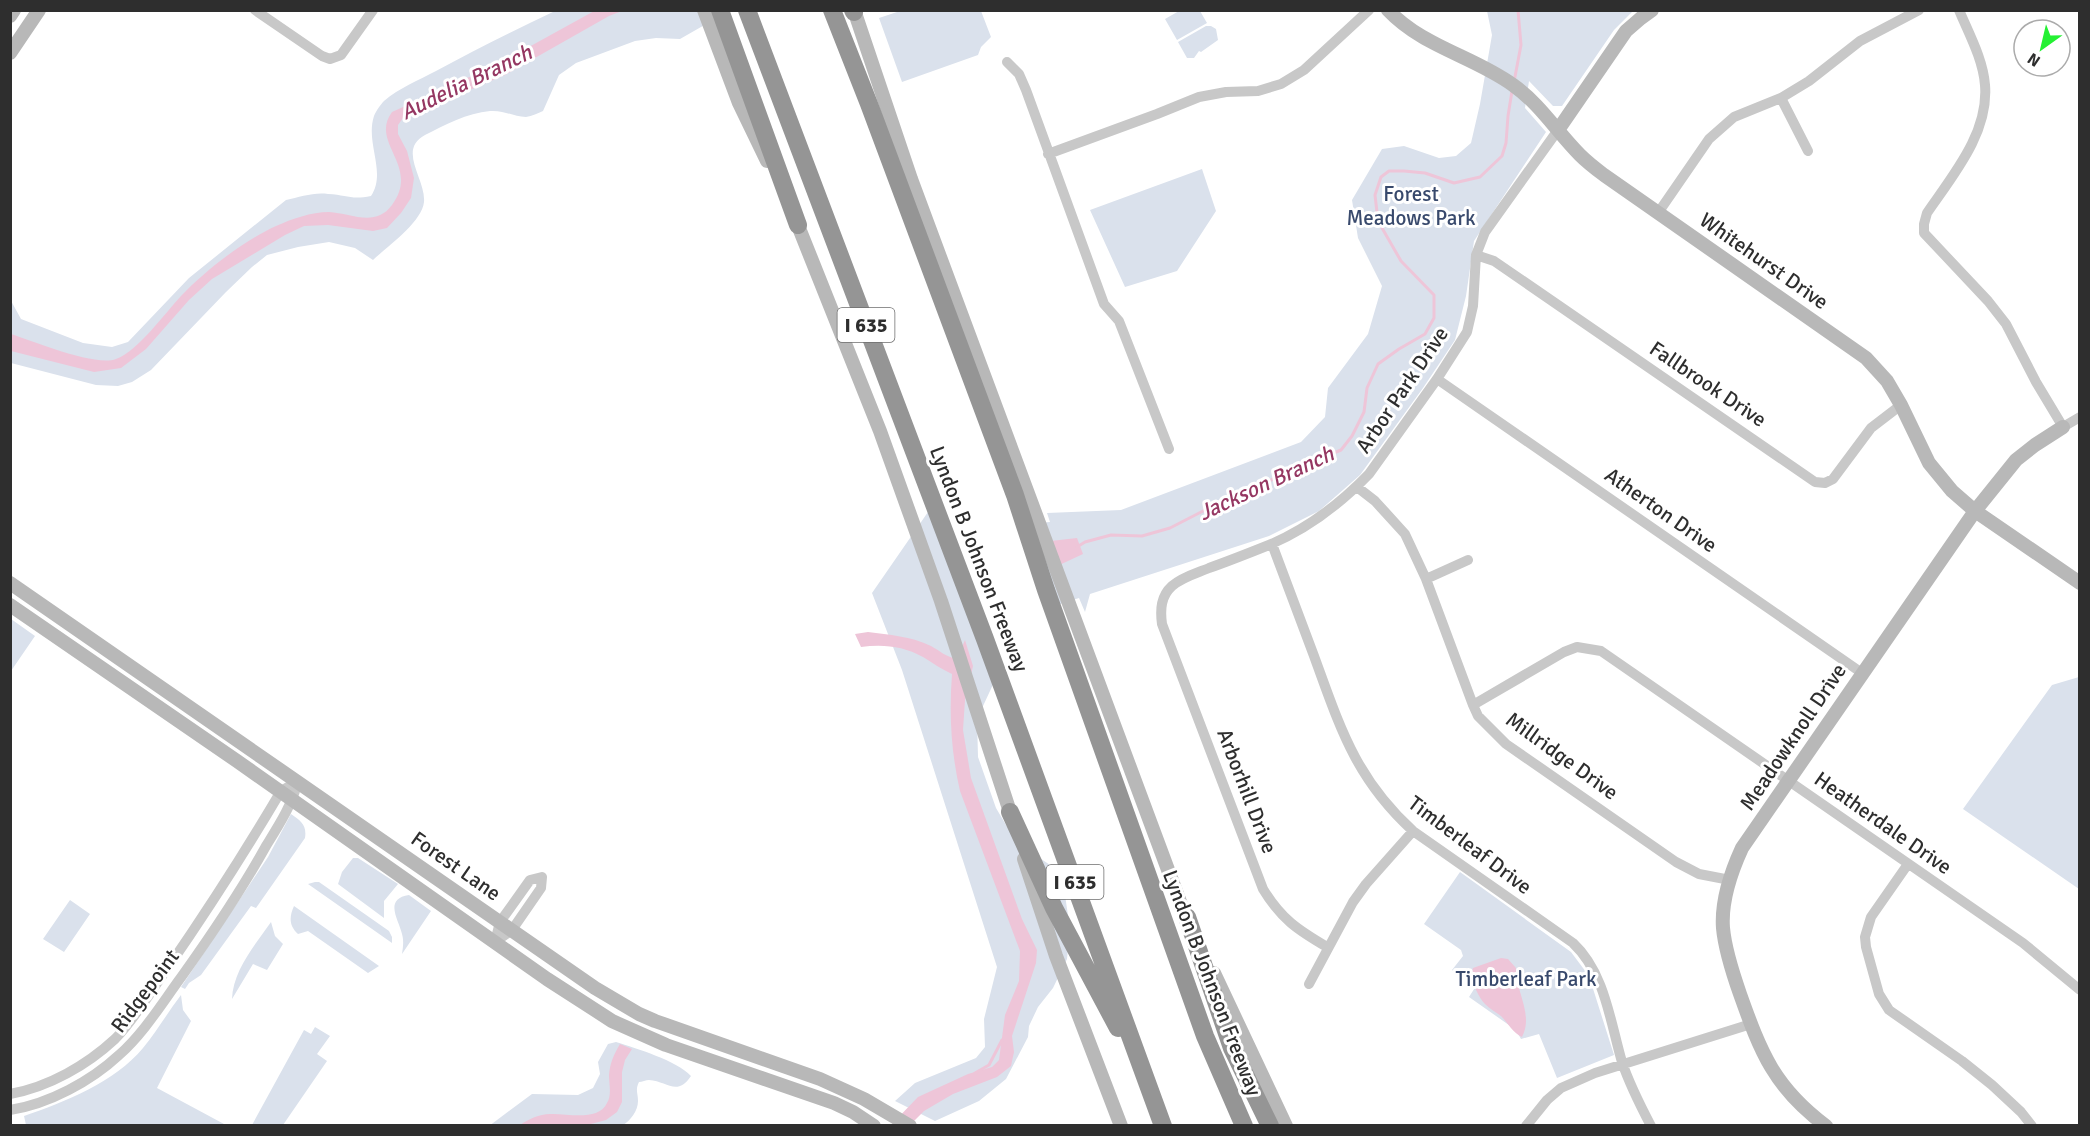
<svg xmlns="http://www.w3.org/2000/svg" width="2090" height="1136" viewBox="0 0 2090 1136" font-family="Signika,sans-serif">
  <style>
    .green { fill: #dae1ec }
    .water { fill: #eec5d8 }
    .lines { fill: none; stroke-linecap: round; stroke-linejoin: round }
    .stream { stroke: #eec5d8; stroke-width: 3 }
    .street { stroke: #c8c8c8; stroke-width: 10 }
    .secondary { stroke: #b8b8b8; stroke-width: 14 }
    .highway { stroke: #959595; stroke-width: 18 }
    .labels { text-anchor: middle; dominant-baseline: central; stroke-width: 6; stroke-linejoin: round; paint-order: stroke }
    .shield { fill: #fff; stroke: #6d6d6d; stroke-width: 1.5 }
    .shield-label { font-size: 20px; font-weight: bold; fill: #2e2e2e }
    .park-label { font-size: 21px; fill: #38496c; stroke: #fff }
    .street-label { font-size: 21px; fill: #2e2e2e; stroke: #fff }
    .water-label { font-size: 22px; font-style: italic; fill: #953762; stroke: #fff }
  </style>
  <rect width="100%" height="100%" fill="#fff"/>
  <!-- green -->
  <path class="green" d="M555,11H729L680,39L656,38L635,41L576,63L559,75L543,111C538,113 532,116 526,117C514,117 505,110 490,111C467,113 445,125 425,135C397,150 426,179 424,202C422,222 388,246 373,260L355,248L329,242L298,247L267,255L252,267L226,292L151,370L132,382L118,386L96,385L11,363L10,299L21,319L83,343L112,347L128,342L189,278L286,200C300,197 314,192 328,194C347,195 351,200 371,196C387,172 365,143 374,116C376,111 381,104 384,101C399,88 419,80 436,71C475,50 515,30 555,11Z
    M900,11H981L991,37L981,47L978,55L902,82L879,18Z
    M1179,11H1200L1207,23L1177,40L1165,19Z
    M1487,11H1633L1614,30L1562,106H1553L1529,81L1525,108L1546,132L1474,241L1466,296L1455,340L1423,388L1360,475L1319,511L1269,536L1090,594L1085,612L1079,598L1048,608L1016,525L1050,522L1047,513L1121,510L1301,442L1325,417L1328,388L1368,334L1382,286L1358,238L1352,200L1382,149L1404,146L1439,158L1456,156L1471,143L1480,104L1492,35Z
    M1206,26H1211L1216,29L1218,40L1201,52L1199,51L1194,58H1187L1178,42Z
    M1202,169L1216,211L1177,271L1125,287L1090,210Z
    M928,512L996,678L977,719L978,757L996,808L1016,842L1056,869L1065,895L1070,929L1067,959L1053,988L1038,1007L1029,1026L1028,1037L1006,1079L979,1101L935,1121L895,1101L915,1083L976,1058L985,1047L984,1019L997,967L902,670L872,593Z
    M11,619L35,636L11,671Z
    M2079,677H2080L2079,889L1963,809L2052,685Z
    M291,814C301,821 307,825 305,838L256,908L251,906L201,975L189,983L185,989L181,987L268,857Z
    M353,858H358L398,884L384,901V918L338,884L342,872Z
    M1460,872L1571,952L1589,976L1614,1055L1557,1078L1539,1034L1521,1039L1516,1030L1469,997L1476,986L1452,970L1463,956L1461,950L1424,924Z
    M315,882H319L389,931L392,937V943L308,884Z
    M409,895L431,911L402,954C403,947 404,941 402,934C399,920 383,899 409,895Z
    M70,900L90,914L64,952L43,939Z
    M294,906L379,966L368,973L308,931L298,934C289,926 289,917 294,906Z
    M271,922L275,936L283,944L267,970L253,964L232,999C233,970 255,945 271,922Z
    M181,995L183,1010L191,1021L157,1088L224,1124L223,1125H26L24,1116C65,1102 115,1082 143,1048C157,1031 168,1012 181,995Z
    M315,1027L330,1036L317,1054L327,1061L283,1125H252L304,1030L311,1034Z
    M616,1042C637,1049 676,1060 691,1076C677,1097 667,1081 649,1080C646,1080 642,1082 639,1082C635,1090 638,1093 638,1101C638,1111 630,1121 623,1125L489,1126L532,1094L578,1095L593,1088L600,1074L598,1062L608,1044Z"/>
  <!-- water -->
  <path class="water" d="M596,10L622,11L609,16L505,75L403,118L398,125V134L407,151L414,178L411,198L401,213L387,228L373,231L328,225L304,226L285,235L212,279L189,300L146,349L121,368L94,372L11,351V334C33,341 95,367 116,359C138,351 165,313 181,296C206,270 243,241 276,226C292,219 311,212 329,212C351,213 375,228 392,205C421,166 369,143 392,112L498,64Z
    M1077,538L1083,554L1053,568L1042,542Z
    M868,632C889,635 911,636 931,646C940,651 946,657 957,659L965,640L973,666L965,700L963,730L971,778L1022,919L1037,950L1036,963L1012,1036L1014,1052L1011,1066L997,1077L953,1094L924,1111L910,1125H891L918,1097L968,1074L992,1067L999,1060L1005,1015L1019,981L1020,951L960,791C951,752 949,714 952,674C941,669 933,663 923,657C903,646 883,644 861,647L855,634Z
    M1501,958L1508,959L1516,968C1515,990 1534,1015 1522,1037C1513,1033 1508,1023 1501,1016C1496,1012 1490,1009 1485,1004C1478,997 1469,978 1473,968Z
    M620,1044L632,1049L625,1060L622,1072V1102L617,1112L606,1120L587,1125H520C529,1119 539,1114 550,1114C567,1113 598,1122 607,1103C612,1095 609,1084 609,1075C610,1063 614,1054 620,1044Z"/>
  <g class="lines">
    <!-- stream -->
    <path class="stream" d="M1514,82L1521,45L1518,10
      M1077,547L1085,542L1111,535L1142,536L1170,528L1205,510L1238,501L1276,477L1341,450L1352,436L1364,412L1367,388L1378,364L1399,349L1425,334L1434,318V295L1401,261L1378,221L1375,195L1381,177L1389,171H1404L1425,173L1454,183L1480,177L1502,156L1506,143L1508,116L1512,91
      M975,1073L989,1065L1002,1040"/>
    <!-- street -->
    <path class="street" d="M255,10L322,56L330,59L341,55L373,10
      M1959,10C1969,34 1983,59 1985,85C1989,133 1953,175 1927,213L1924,224V233L1988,301L2006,324L2036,382L2063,427L2080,417
      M1007,62L1019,74L1026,90L1104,304L1119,321L1169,449
      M1781,98L1808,151
      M1048,154L1157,114L1199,97L1226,92L1258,91L1281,84L1304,70L1369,10
      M1658,213L1709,139L1734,117L1781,98L1809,81L1860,41L1919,10
      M1476,255L1494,261L1815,482L1825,483L1833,479L1871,428L1901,405
      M1437,379L1862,673
      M1357,487L1375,501L1405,534L1426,579L1473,705L1478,716L1506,744L1676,862L1699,874L1730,880
      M1272,544C1286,581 1300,619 1314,656C1340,727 1355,778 1413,831L1573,943C1605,973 1610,1021 1622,1062C1629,1083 1640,1105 1651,1126
      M1426,579L1468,560
      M1473,705L1564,652L1577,647L1601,651L2023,943L2080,990
      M1908,864L1871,917L1865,937L1866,947L1879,994L1889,1010L1962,1061L1992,1085L2021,1112L2032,1126
      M542,877L541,888L512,930L495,942L500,922L530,880Z
      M1327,947C1298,930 1281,919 1263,889L1162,624C1160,609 1161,596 1172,586C1182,577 1197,573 1209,568C1229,561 1249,553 1269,545C1307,529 1341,503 1369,474L1437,379L1467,332L1473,306L1476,255L1485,232L1558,130
      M1309,984L1353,902L1366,884L1413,831
      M10,1094C49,1087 87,1065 115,1039C135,1019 150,992 167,969C207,911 245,852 281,791L298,781
      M10,1110C49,1104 91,1081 119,1055C144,1033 162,1003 182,976C212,934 241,891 266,846C279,825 292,805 298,781
      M1526,1126L1547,1100L1561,1088L1595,1073L1751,1024"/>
    <!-- secondary -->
    <path class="secondary" d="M704,10L739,103L767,161
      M854,10L911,179L1180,902L1191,926
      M1388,10C1423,47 1473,56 1513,85C1540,104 1557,132 1580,155C1587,162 1596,169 1604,175L1866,358L1887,381L1901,405L1929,463L1952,491L1975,511L2080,583
      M10,16L14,10
      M10,53L39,10
      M1558,130L1626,31L1641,18L1652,10
      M795,218L880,431L941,601L1013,821
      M10,583L595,988L639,1014L655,1021L820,1079L864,1099L910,1126
      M10,605L237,761L547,979L612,1021L666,1045L834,1103L853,1112L874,1126
      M1024,859L1056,956L1121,1126
      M1214,973L1286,1126
      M1826,1126C1774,1087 1761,1053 1740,994C1733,974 1725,950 1723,928C1721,901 1731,872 1742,848L1975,511L2016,460L2035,445L2063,427"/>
    <!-- highway -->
    <path class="highway" d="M720,10L798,225
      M747,10L985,639L1163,1126
      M832,10L869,104L1015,495L1046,590L1205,1036L1244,1126
      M853,10L854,12
      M1010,812L1054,908L1118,1028
      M1187,917L1232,1048L1270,1126"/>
  </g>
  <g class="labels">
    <!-- shield labels -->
    <g class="shield">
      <rect x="837.5" y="308" width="57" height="34" rx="4.5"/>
      <rect x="1046.5" y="865" width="57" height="34" rx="4.5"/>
    </g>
    <g class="shield-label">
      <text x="866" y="325">I 635</text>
      <text x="1075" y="882">I 635</text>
    </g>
    <!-- park labels -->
    <g class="park-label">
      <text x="1411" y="194">Forest<tspan x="1411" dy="24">Meadows Park</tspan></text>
      <text x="1526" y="979">Timberleaf Park</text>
    </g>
    <!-- street labels -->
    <g class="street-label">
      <text transform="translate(1764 261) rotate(35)">Whitehurst Drive</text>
      <text transform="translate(1708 384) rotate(34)">Fallbrook Drive</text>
      <text transform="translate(1402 390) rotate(-56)">Arbor Park Drive</text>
      <text transform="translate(1661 510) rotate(35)">Atherton Drive</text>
      <text transform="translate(979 559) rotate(69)">Lyndon B Johnson Freeway</text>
      <text transform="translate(1793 737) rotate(-56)">Meadowknoll Drive</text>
      <text transform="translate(1562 756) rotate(36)">Millridge Drive</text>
      <text transform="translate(1247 791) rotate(69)">Arborhill Drive</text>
      <text transform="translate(1883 823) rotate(35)">Heatherdale Drive</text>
      <text transform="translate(1470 845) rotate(37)">Timberleaf Drive</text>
      <text transform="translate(456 866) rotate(35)">Forest Lane</text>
      <text transform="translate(1212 983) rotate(69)">Lyndon B Johnson Freeway</text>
      <text transform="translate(145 991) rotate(-53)">Ridgepoint</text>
    </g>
    <!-- water labels -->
    <g class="water-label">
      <text transform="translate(466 82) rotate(-26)">Audelia Branch</text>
      <text transform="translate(1266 483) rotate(-25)">Jackson Branch</text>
    </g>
  </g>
  <!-- border -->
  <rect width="2090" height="1136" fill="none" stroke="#2e2e2e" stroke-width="24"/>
  <!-- north arrow -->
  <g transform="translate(2042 48) rotate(214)"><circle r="28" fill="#ffffff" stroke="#ababab" stroke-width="1.5"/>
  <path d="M0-4.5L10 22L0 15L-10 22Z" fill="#24f033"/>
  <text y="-9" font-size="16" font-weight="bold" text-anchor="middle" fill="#2e2e2e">N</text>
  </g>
</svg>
